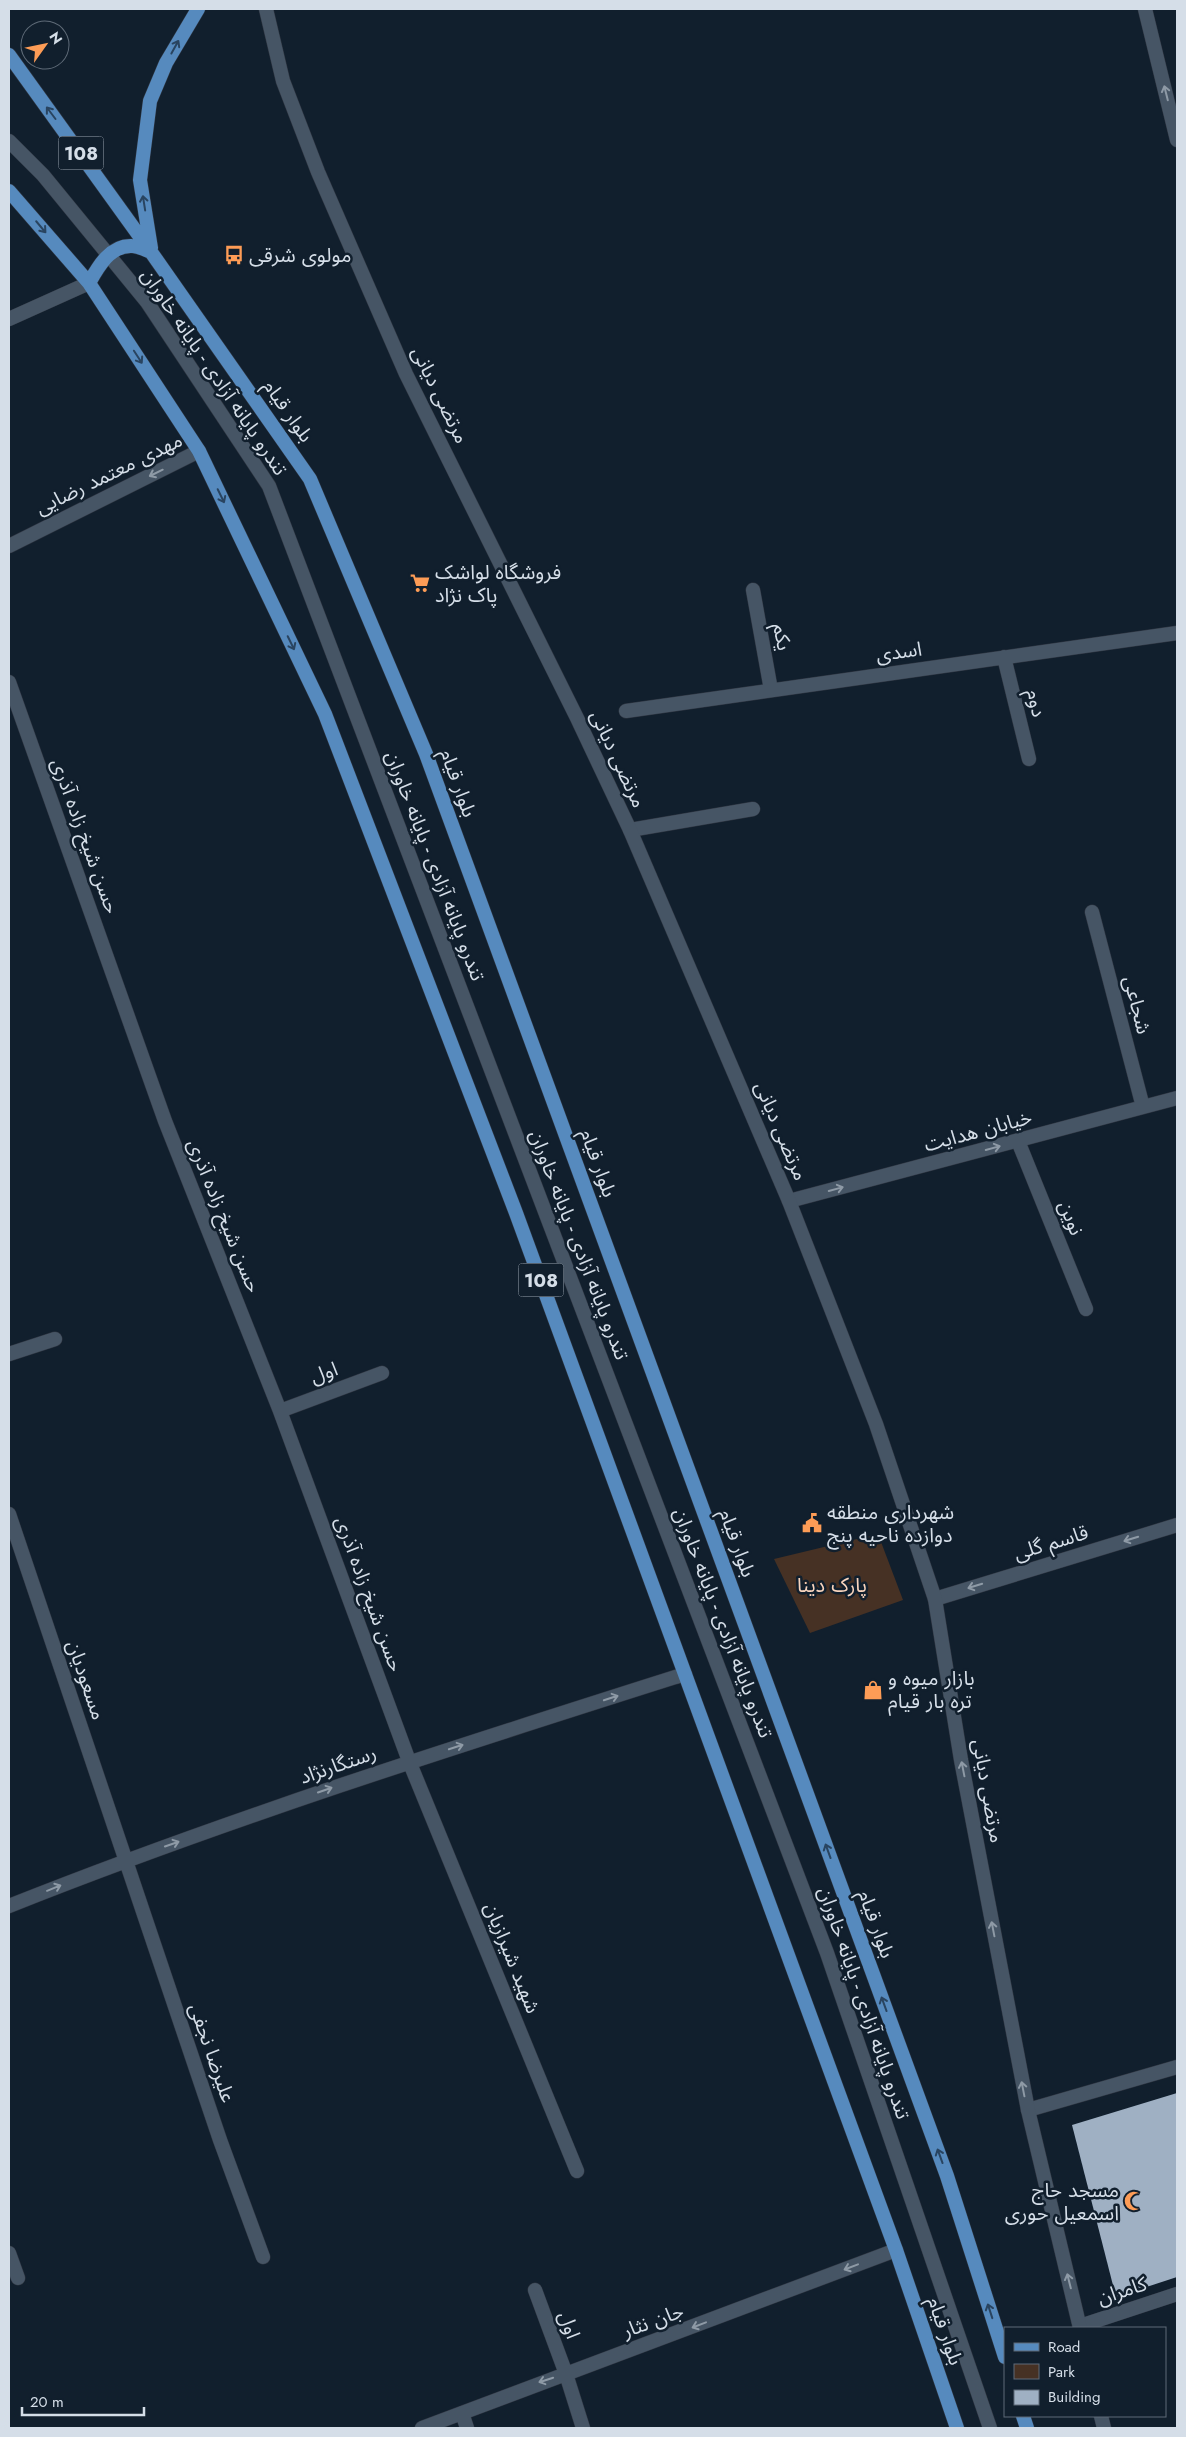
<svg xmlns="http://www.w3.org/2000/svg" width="1186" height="2437" viewBox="0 0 1186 2437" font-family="Jost,'Noto Sans Arabic',sans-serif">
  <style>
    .green { fill: #463124 }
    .building { fill: #9fb0c3 }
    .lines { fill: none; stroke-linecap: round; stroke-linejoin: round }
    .service-casing { stroke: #303743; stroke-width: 15 }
    .minor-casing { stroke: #303743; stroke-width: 15 }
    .tertiary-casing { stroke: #303743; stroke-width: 15 }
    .primary-casing { stroke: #303743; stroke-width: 15 }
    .service { stroke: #465565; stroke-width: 14 }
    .minor { stroke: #465565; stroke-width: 14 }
    .tertiary { stroke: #465565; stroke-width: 14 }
    .primary { stroke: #568abe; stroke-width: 14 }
    .oneway { stroke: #294460 }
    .oneway2 { stroke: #8e9aa6 }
    .labels { text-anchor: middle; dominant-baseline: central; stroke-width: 5; stroke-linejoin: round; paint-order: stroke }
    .shield { fill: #111f2d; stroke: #9aa5b0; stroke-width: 1 }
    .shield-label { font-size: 19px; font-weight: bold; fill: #d5dee8 }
    .poi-label { font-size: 20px; fill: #d5dee8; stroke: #111f2d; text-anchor: start }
    .street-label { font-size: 20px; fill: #d5dee8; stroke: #111f2d }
    .park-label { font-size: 20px; fill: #f8d4bd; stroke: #111f2d }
  </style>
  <rect width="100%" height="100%" fill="#111f2d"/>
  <!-- green -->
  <path class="green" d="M878,1534L903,1600L810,1633L774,1559Z"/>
  <!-- building -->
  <path class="building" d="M1177,2093V2277L1116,2297L1072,2125Z"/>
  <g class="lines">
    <defs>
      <path id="service" d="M9,141L43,175L147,302L269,486L827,1953L990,2428"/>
      <path id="minor" d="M1145,9L1177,140
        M9,319L89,283
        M9,546L199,451
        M753,590L771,690
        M1004,657L1029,759
        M9,682L165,1121L280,1411L409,1761L577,2171
        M626,711L1177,633
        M630,830L753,809
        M1092,912L1143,1107
        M1018,1141L1086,1309
        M789,1201L1177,1098
        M9,1354L55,1339
        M280,1411L382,1373
        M9,1514L220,2140L263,2257
        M935,1599L1177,1525
        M9,1906C230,1818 458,1746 685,1674
        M1028,2110L1177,2067
        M9,2253L18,2278
        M535,2290L566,2374L583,2428
        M1080,2326L1177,2294
        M462,2413L467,2428
        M422,2428L896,2250"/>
      <path id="tertiary" d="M266,9L283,81L318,172L406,374L577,718L630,830L789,1201L876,1424L935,1599L961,1760L1028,2110L1080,2328
        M1101,2416L1104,2428"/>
      <path id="primary" d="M9,55L151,252L310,479L426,754L947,2176L1005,2357
        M9,191L89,283L199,451L325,714L516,1213L896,2250L957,2428
        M151,248L140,180L150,101L166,63L198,9
        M89,283C98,267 110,245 132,246C138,246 146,250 151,252
        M1023,2416L1027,2428"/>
    </defs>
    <!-- service casing -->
    <use href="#service" class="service-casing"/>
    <!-- minor casing -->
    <use href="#minor" class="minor-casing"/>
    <!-- tertiary casing -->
    <use href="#tertiary" class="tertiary-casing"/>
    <!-- primary casing -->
    <use href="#primary" class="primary-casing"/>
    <!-- service -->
    <use href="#service" class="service"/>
    <!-- minor -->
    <use href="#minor" class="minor"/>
    <!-- tertiary -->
    <use href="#tertiary" class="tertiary"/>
    <!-- primary -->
    <use href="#primary" class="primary"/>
  </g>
  <!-- one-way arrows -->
  <defs><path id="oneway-shaft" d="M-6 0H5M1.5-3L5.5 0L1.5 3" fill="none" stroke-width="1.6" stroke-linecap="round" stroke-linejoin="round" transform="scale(1.25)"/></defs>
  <g class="oneway">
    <use href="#oneway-shaft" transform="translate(175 47) rotate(-61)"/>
    <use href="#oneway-shaft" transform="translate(51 113) rotate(-127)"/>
    <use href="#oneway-shaft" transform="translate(144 203) rotate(-99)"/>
    <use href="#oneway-shaft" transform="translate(41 227) rotate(50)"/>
    <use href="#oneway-shaft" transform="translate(138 357) rotate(57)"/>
    <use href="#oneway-shaft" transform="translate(221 496) rotate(64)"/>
    <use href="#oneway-shaft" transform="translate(291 643) rotate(64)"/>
    <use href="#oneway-shaft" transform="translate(828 1851) rotate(-110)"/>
    <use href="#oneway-shaft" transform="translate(884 2004) rotate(-110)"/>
    <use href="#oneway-shaft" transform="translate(940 2156) rotate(-110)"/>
    <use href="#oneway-shaft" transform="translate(990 2311) rotate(-108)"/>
  </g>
  <g class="oneway2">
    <use href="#oneway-shaft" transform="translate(1166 93) rotate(-104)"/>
    <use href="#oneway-shaft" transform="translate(156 473) rotate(154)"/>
    <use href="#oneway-shaft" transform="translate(993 1148) rotate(-15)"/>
    <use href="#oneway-shaft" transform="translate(836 1189) rotate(-15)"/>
    <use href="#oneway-shaft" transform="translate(1131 1539) rotate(163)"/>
    <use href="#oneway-shaft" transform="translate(975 1586) rotate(163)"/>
    <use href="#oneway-shaft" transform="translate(611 1698) rotate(-18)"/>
    <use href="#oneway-shaft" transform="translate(456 1747) rotate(-18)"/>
    <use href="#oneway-shaft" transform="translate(963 1769) rotate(-101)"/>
    <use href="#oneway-shaft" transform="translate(325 1790) rotate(-19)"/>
    <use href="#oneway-shaft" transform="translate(172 1844) rotate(-19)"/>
    <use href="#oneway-shaft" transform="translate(54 1888) rotate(-22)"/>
    <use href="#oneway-shaft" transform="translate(993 1929) rotate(-101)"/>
    <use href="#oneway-shaft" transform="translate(1023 2089) rotate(-101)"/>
    <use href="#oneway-shaft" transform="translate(851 2267) rotate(159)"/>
    <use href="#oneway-shaft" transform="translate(1069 2281) rotate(-104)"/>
    <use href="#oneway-shaft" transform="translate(699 2325) rotate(159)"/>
    <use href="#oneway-shaft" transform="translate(546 2380) rotate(162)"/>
  </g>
  <!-- icons -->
  <defs>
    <symbol id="bus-bare" viewBox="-9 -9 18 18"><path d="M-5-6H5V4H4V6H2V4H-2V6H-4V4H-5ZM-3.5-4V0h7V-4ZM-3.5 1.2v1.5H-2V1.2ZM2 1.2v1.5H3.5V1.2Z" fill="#fd9c56" stroke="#111f2d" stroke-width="2.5" paint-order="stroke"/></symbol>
    <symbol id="supermarket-bare" viewBox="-9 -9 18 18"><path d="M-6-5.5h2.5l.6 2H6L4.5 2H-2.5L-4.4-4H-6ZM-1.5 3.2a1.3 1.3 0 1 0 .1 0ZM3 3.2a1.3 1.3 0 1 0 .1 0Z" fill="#fd9c56" stroke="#111f2d" stroke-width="2.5" paint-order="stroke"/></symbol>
    <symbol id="civic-bare" viewBox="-9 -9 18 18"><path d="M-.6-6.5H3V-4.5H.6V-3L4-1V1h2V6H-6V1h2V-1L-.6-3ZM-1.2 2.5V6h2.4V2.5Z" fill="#fd9c56" stroke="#111f2d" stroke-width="2.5" paint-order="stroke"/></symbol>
    <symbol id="shop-bare" viewBox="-9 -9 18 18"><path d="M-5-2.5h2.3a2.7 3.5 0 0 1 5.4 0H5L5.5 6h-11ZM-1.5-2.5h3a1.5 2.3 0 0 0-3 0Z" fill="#fd9c56" stroke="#111f2d" stroke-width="2.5" paint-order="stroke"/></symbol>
    <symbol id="mosque-bare" viewBox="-9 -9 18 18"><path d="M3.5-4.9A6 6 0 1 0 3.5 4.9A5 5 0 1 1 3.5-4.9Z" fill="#fd9c56" stroke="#111f2d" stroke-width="2.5" paint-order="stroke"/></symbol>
  </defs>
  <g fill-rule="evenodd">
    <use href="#bus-bare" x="220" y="241" width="28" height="28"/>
    <use href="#supermarket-bare" x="406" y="569" width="28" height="28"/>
    <use href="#civic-bare" x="798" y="1509" width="28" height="28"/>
    <use href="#shop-bare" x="859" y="1676" width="28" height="28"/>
    <use href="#mosque-bare" x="1120" y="2187" width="28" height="28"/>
  </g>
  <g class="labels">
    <!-- shield labels -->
    <g class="shield">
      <rect x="58.5" y="136.5" width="45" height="33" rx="4"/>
      <rect x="518.5" y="1263.5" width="45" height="33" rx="4"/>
    </g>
    <g class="shield-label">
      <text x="81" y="153">108</text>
      <text x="541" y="1280">108</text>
    </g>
    <!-- poi labels -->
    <g class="poi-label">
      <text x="249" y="255">مولوی شرقی</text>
      <text x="435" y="572">فروشگاه لواشک<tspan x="435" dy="23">پاک نژاد</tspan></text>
      <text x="827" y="1512">شهرداری منطقه<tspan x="827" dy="23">دوازده ناحیه پنج</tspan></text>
      <text x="888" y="1678">بازار میوه و<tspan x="888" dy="23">تره بار قیام</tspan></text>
      <text x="1119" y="2190" text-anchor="end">مسجد حاج<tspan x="1119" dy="23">اسمعیل حوری</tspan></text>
    </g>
    <!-- street labels -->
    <g class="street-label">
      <text transform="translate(214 372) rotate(56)">تندرو پایانه آزادی - پایانه خاوران</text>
      <text transform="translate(440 395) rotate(64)">مرتضی دیانی</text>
      <text transform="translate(288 411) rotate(55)">بلوار قیام</text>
      <text transform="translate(109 474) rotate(-26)">مهدی معتمد رضایی</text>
      <text transform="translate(782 637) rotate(80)">یکم</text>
      <text transform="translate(899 652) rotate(-8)">اسدی</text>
      <text transform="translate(1036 703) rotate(76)">دوم</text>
      <text transform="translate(618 759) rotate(65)">مرتضی دیانی</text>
      <text transform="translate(458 783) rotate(70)">بلوار قیام</text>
      <text transform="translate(85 836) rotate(70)">حسن شیخ زاده آذری</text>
      <text transform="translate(435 866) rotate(69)">تندرو پایانه آزادی - پایانه خاوران</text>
      <text transform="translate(1137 1005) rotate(76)">شجاعی</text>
      <text transform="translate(781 1131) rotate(67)">مرتضی دیانی</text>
      <text transform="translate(978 1131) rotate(-15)">خیابان‌ هدایت</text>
      <text transform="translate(598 1163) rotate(70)">بلوار قیام</text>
      <text transform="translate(224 1216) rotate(68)">حسن شیخ زاده آذری</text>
      <text transform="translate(1071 1218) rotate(68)">نوین</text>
      <text transform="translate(579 1245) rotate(69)">تندرو پایانه آزادی - پایانه خاوران</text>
      <text transform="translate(324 1373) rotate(-20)">اول</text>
      <text transform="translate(737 1543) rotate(70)">بلوار قیام</text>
      <text transform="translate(1051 1543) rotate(-17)">قاسم گلی</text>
      <text transform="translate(369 1594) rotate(70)">حسن شیخ زاده آذری</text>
      <text transform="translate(723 1623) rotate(69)">تندرو پایانه آزادی - پایانه خاوران</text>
      <text transform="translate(86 1680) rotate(71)">مسعودیان</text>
      <text transform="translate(338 1765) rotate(-19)">رستگارنژاد</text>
      <text transform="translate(988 1791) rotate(80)">مرتضی دیانی</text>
      <text transform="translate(876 1924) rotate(70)">بلوار قیام</text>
      <text transform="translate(512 1958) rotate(68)">شهید شیرازیان</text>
      <text transform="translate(864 2003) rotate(71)">تندرو پایانه آزادی - پایانه خاوران</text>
      <text transform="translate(212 2053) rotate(71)">علیرضا نجفی</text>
      <text transform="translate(1122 2291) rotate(-18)">کامران</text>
      <text transform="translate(653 2321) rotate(-20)">جان نثار</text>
      <text transform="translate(569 2325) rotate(70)">اول</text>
      <text transform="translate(945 2331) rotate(71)">بلوار قیام</text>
    </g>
    <!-- park labels -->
    <g class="park-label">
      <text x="832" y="1585">پارک دینا</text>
    </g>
  </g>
  <!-- border -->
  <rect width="1186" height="2437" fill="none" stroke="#d5dee8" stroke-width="20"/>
  <!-- legend -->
  <rect x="1004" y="2327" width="162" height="90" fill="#111f2d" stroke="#5f6b78"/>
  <rect x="1014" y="2343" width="25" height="8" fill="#568abe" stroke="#5f6b78"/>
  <text x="1048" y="2352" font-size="15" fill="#d5dee8">Road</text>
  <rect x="1014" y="2364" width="25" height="15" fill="#463124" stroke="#5f6b78"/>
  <text x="1048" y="2377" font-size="15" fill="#d5dee8">Park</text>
  <rect x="1014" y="2390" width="25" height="15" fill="#9fb0c3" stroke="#5f6b78"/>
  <text x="1048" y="2402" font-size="15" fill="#d5dee8">Building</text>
  <!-- north arrow -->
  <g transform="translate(45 45) rotate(57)"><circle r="24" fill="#111f2d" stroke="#5f6b78"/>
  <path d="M0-4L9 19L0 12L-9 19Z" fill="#fd9c56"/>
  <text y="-8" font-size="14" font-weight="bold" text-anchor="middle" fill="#d5dee8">N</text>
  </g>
  <!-- scale -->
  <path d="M22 2407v8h122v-8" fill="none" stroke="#d5dee8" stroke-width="2.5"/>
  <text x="30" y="2407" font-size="15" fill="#d5dee8" stroke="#111f2d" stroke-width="4" paint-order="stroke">20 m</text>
</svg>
